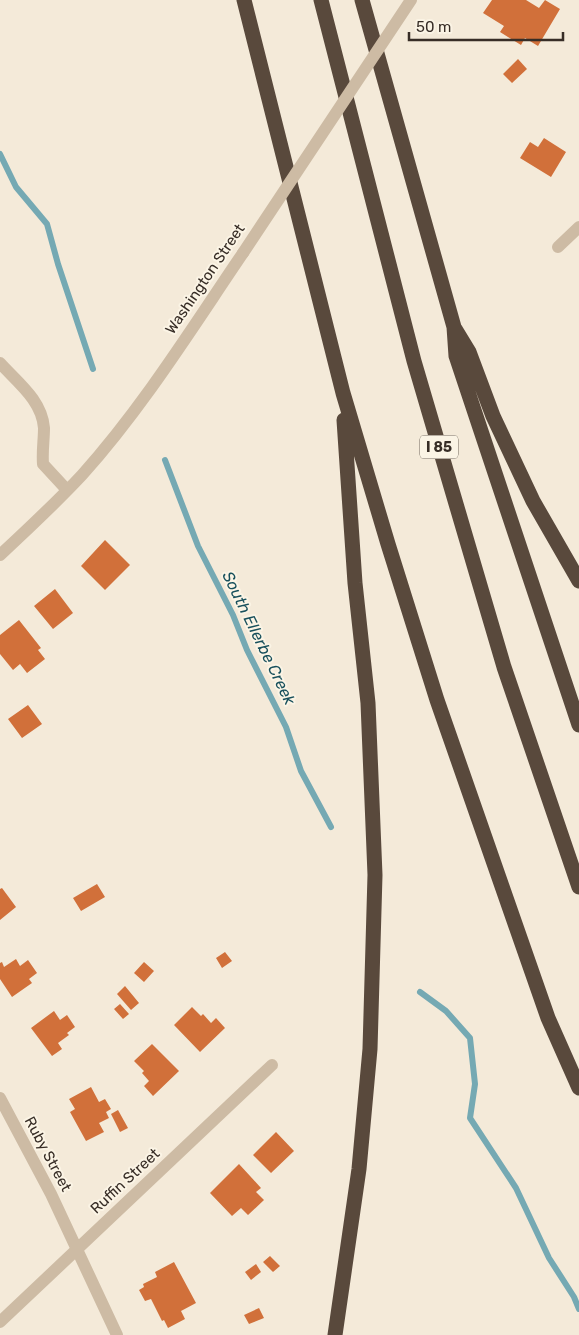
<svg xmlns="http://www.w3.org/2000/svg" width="579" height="1335" viewBox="0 0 579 1335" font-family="Rubik,sans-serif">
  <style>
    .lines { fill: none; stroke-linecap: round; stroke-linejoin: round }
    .stream { stroke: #75a9b3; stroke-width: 6 }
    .building { fill: #d1703a }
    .minor { stroke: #cdbba4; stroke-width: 12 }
    .highway { stroke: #59493c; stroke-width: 15 }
    .minor-bridge { stroke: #cdbba4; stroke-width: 12 }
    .labels { text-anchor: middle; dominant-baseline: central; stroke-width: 4; stroke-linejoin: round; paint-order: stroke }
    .shield { fill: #fbf4e5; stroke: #72695f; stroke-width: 1 }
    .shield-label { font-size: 14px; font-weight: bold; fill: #372d26 }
    .street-label { font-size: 15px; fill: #372d26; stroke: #fbf4e5 }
    .water-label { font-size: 16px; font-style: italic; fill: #18505c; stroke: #fbf4e5 }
  </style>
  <rect width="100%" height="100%" fill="#f4ead9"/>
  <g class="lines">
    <!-- stream -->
    <path class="stream" d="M0,154L16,187L47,224L58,264L93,369
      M165,460L198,546L233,615L247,650L286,727L301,771L331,827
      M420,992L446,1011L470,1038L475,1084L470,1118L516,1188L549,1258L574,1297L579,1309"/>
  </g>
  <!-- building -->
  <path class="building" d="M492,0H526L539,8L545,0L560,9L538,46L525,38L521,45L500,32L504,26L483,13Z
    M518,59L527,69L512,83L503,74Z
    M544,138L566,152L551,177L520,158L530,142L538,147Z
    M105,540L130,565L105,590L81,566Z
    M55,589L73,613L53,629L34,606Z
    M19,620L41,648L38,650L45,659L27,673L20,664L13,670L0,654V635Z
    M28,705L42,724L22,738L8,719Z
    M97,884L105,897L81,911L73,898Z
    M2,888L16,907L0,920V889Z
    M225,952L232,961L222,968L216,958Z
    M16,959L20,966L28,960L37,973L29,979L32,983L12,997L0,979V963L2,962L4,967Z
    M144,962L154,971L144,982L134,973Z
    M125,986L139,1003L131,1010L117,994Z
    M120,1004L129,1014L123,1019L114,1009Z
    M192,1007L201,1016L203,1014L211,1023L216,1018L225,1028L200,1052L174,1025Z
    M54,1011L60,1020L67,1015L75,1027L67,1033L69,1035L58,1043L62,1049L52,1056L31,1028Z
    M152,1044L179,1071L153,1096L144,1086L149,1081L142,1073L144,1071L134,1061Z
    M91,1087L99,1102L105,1099L111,1109L106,1112L109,1118L99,1123L104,1132L86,1141L70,1112L75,1109L69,1099Z
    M118,1110L128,1128L120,1132L111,1114Z
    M276,1132L294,1151L271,1173L253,1155Z
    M239,1164L261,1188L256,1192L264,1200L248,1215L241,1208L232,1216L210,1193Z
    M270,1256L280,1266L273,1272L263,1262Z
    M174,1262L196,1303L181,1311L185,1319L168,1328L164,1320L162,1321L151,1299L145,1301L139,1290L144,1287L143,1284L157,1277L155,1272Z
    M256,1264L261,1272L251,1280L245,1272Z
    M259,1308L264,1318L249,1324L244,1315Z"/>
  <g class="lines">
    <!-- minor -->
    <path class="minor" d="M558,247L579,227
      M0,363C17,382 42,400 44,428C44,440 42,451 43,464L67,490
      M0,555C28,529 56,503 82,475C143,407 192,328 243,253
      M0,1098L51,1194L117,1335
      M0,1322L272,1065"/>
    <!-- highway -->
    <path class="highway" d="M244,0L343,393L388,544L437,700L548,1018L579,1088
      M321,0L414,361L504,667L579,887
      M362,0L454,327L456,356L579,725
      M455,329L469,352L493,416L533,501L579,581
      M335,1335L359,1169L370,1049L375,875L368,703L355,583L344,420"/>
    <!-- minor-bridge -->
    <path class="minor-bridge" d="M243,253L411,0"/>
  </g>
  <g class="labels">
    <!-- shield labels -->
    <rect class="shield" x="420" y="435.5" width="38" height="23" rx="4"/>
    <g class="shield-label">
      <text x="439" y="447">I 85</text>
    </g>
    <!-- street labels -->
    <g class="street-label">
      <text transform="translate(205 279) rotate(-56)">Washington Street</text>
      <text transform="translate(48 1154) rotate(62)">Ruby Street</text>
      <text transform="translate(125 1181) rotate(-43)">Ruffin Street</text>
    </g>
    <!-- water labels -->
    <g class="water-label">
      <text transform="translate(259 638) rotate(64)">South Ellerbe Creek</text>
    </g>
  </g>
  <!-- scale -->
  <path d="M409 32v8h154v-8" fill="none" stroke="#372d26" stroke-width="2.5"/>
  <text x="416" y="32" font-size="15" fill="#372d26" stroke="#fbf4e5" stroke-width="4" paint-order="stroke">50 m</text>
</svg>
